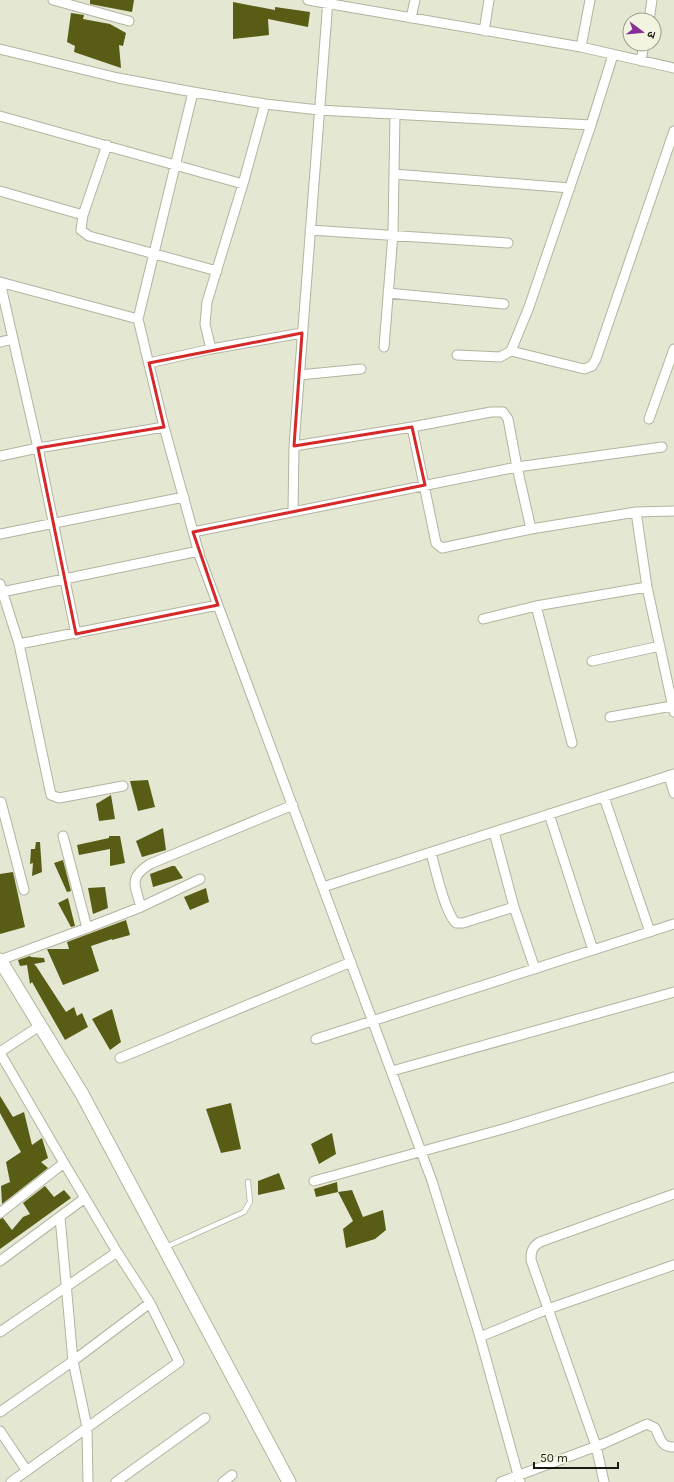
<svg xmlns="http://www.w3.org/2000/svg" width="674" height="1482" viewBox="0 0 674 1482" font-family="Karla,'Noto Sans Devanagari',sans-serif">
  <style>
    .building { fill: #595c15 }
    .lines { fill: none; stroke-linecap: round; stroke-linejoin: round }
    .lane-casing { stroke: #b2b4a0; stroke-width: 6 }
    .street-casing { stroke: #b2b4a0; stroke-width: 11 }
    .secondary-casing { stroke: #b2b4a0; stroke-width: 15 }
    .lane { stroke: #fff; stroke-width: 4.5 }
    .street { stroke: #fff; stroke-width: 9 }
    .secondary { stroke: #fff; stroke-width: 13 }
    .marked { fill: none; stroke: #d62828; stroke-width: 3; stroke-linejoin: round }
  </style>
  <rect width="100%" height="100%" fill="#e4e7d2"/>
  <!-- building -->
  <path class="building" d="M90,0H134L132,12L90,4Z
    M233,2L275,10V7L310,12L308,27L268,19L269,35L233,39Z
    M71,13L84,15L83,19L110,24L126,33L123,46L119,45L121,68L74,52L75,46L67,42Z
    M148,780L155,807L138,811L130,781Z
    M111,795L115,819L99,821L96,804Z
    M163,828L166,850L142,857L136,841Z
    M109,836H120L125,863L110,866V849L79,855L77,845L109,838Z
    M36,842H40L42,872L32,876L33,863L30,864L31,849H35Z
    M63,860L71,891L67,892L54,863Z
    M172,866H175L183,878L153,887L150,874Z
    M13,872L25,927L0,934V874Z
    M105,887L108,908L93,914L88,888Z
    M206,888L209,902L190,910L184,897Z
    M68,898L75,926L71,927L58,903Z
    M126,920L130,935L112,940V939L91,946L99,971L63,985L47,949H69L67,942Z
    M30,956L31,957L44,958L45,962L34,964L36,966L66,1012L74,1007L77,1016L82,1013L88,1027L65,1040L32,982L30,984L27,965L20,966L18,960Z
    M112,1009L121,1042L110,1050L92,1019Z
    M0,1096L13,1117L24,1112L32,1145L42,1138L48,1158L41,1162L48,1168L2,1204L1,1186L10,1182L6,1162L21,1152L0,1113Z
    M231,1103L241,1149L221,1153L206,1109Z
    M332,1133L336,1154L319,1164L311,1144Z
    M279,1173L285,1189L258,1195V1181Z
    M337,1182L338,1192L316,1197L314,1189Z
    M45,1186L54,1197L64,1190L71,1198L0,1249V1219L3,1218L12,1230L23,1217L30,1214L23,1203Z
    M352,1190L363,1217L383,1210L386,1230L375,1239L346,1248L343,1229L353,1221L338,1192Z"/>
  <g class="lines">
    <defs>
      <path id="lane" d="M166,1247L244,1212L250,1202L248,1182"/>
      <path id="street" d="M53,0L129,21
        M308,0L581,47L674,68
        M328,0L294,446L412,427L436,543L442,548L531,529L636,512L674,511
        M411,18L415,0
        M649,20L652,0
        M484,31L489,0
        M581,47L590,0
        M0,49L118,78L193,92L265,104L319,110L591,125L613,55
        M641,61L644,44
        M193,92L138,319L164,427L200,557L432,1181L480,1337L520,1482
        M265,104L243,184L207,302L205,324L211,349L302,333
        M395,114L394,174L570,188
        M0,116L243,184
        M591,125L529,307L511,351L584,369L592,366L596,359L674,131
        M0,191L83,215L107,145
        M83,215L81,230L89,236L217,271
        M310,230L508,243
        M0,282L38,448L0,456
        M0,282L138,319
        M388,293L504,304
        M0,342L13,339
        M384,347L393,234L394,174
        M457,355L500,357L511,351
        M149,363L211,349
        M299,375L361,369
        M649,419L674,349
        M293,512L294,446
        M636,512L647,587L674,712
        M531,529L517,467L662,447
        M193,532L517,467L508,419L503,412H491L412,427
        M0,534L184,497
        M0,584L19,644L51,795L59,798L123,786
        M2,592L199,551
        M536,606L572,743
        M483,619L536,606L647,587
        M76,634L38,448L164,427
        M19,644L218,605
        M592,661L660,646
        M610,717L672,706
        M669,776L674,793
        M604,797L650,932
        M1,802L24,890
        M549,814L593,950
        M494,832L514,907L535,969
        M431,852C435,868 445,913 456,923H463L514,907
        M323,887L674,774
        M141,907L200,879
        M87,928L141,907C135,885 128,878 150,864L293,805
        M0,960L87,928L63,836
        M316,1039L674,924
        M0,1052L41,1025
        M0,1053L64,1163L0,1213
        M120,1058L351,962
        M392,1071L674,992
        M314,1181L503,1129L674,1077
        M60,1217L73,1361L87,1427L88,1482
        M0,1261L85,1198L64,1163
        M0,1332L117,1252L85,1198
        M480,1337L548,1309L674,1265
        M0,1412L73,1361L150,1303
        M0,1431L27,1471
        M11,1482L179,1362L150,1303L117,1252
        M116,1482L205,1418
        M223,1482L232,1475
        M501,1482L605,1443L647,1424L655,1428C661,1438 660,1447 674,1447
        M604,1482L596,1446L531,1260C531,1251 532,1247 540,1242L674,1194"/>
      <path id="secondary" d="M0,960L82,1094L289,1482"/>
    </defs>
    <!-- lane casing -->
    <use href="#lane" class="lane-casing"/>
    <!-- street casing -->
    <use href="#street" class="street-casing"/>
    <!-- secondary casing -->
    <use href="#secondary" class="secondary-casing"/>
    <!-- lane -->
    <use href="#lane" class="lane"/>
    <!-- street -->
    <use href="#street" class="street"/>
    <!-- secondary -->
    <use href="#secondary" class="secondary"/>
  </g>
  <!-- marked area -->
  <path class="marked" d="M302,333L294,446L412,427L425,485L193,532L218,605L76,634L38,448L164,427L149,363Z"/>
  <!-- north arrow -->
  <g transform="translate(642 32) rotate(106)"><circle r="19" fill="#f2f4df" stroke="#9b9d8d"/>
  <path d="M0-3L7 15L0 10L-7 15Z" fill="#8a2e98"/>
  <text y="-6" font-size="11" font-weight="bold" text-anchor="middle" fill="#191a13">उ</text>
  </g>
  <!-- scale -->
  <path d="M534 1462v6h84v-6" fill="none" stroke="#191a13" stroke-width="2"/>
  <text x="540" y="1462" font-size="12" fill="#191a13" stroke="#f2f4df" stroke-width="3" paint-order="stroke">50 m</text>
</svg>
